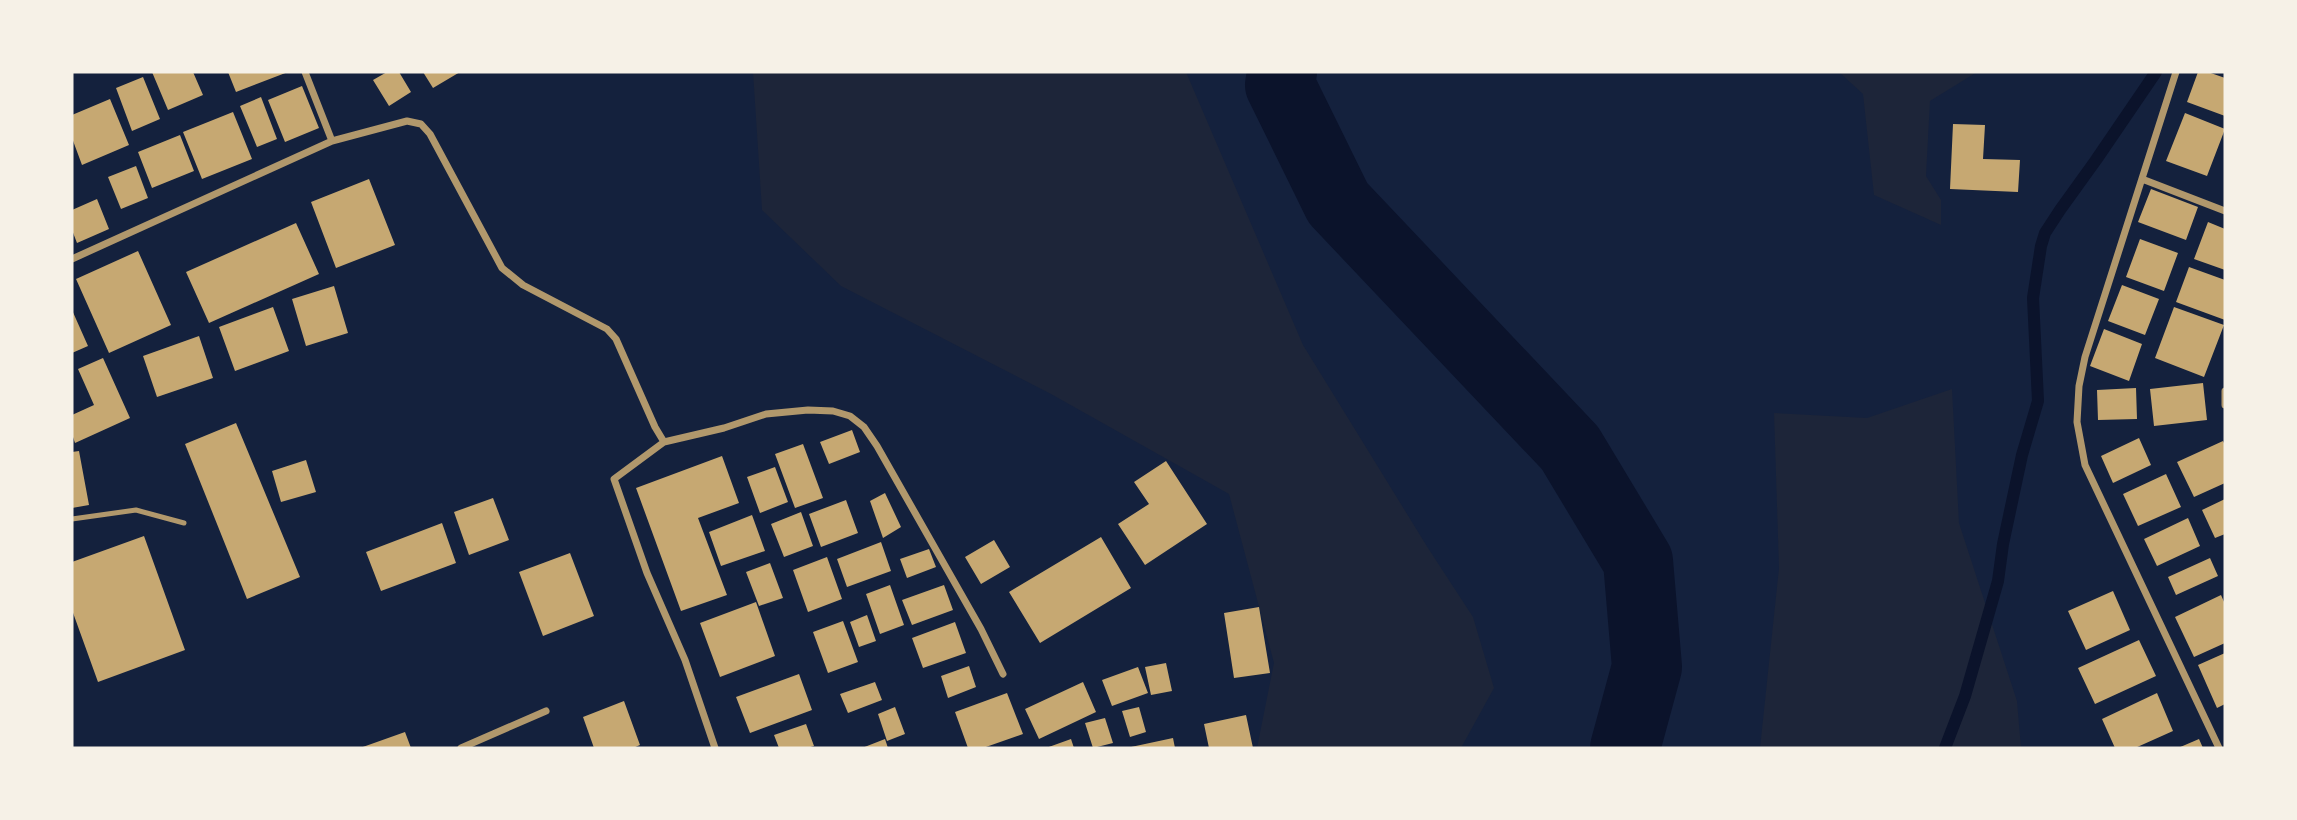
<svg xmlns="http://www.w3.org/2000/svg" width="2297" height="820" viewBox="0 0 2297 820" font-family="'Varela Round',sans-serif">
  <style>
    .green { fill: #1d2539 }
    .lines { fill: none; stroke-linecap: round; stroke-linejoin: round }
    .stream { stroke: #0b132b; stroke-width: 12 }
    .river { stroke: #0b132b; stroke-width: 70 }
    .building { fill: #c6a872 }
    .service { stroke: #b1986c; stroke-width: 5 }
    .minor { stroke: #b1986c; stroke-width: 7 }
  </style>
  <rect width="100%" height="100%" fill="#14213d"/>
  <!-- green -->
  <path class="green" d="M753,72H1186L1303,345L1428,548L1473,617L1494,688L1461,748H1257L1274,663L1229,494L1051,394L841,286L762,210Z
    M1839,72H1977L1930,101L1926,176L1941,200V225L1874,195L1863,94Z
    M1952,389L1959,523L2017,701L2021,748H1760L1779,568L1774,413L1867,418Z"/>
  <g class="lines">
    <!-- stream -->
    <path class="stream" d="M1945,748L1965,696L1998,581L2003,544L2022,455L2038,401L2033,298L2041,246L2045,233L2060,210L2096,160L2156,72"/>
    <!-- river -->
    <path class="river" d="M1282,72L1280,85L1338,203L1570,448L1638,561L1647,667L1625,748"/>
  </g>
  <!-- building -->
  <path class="building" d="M152,72H193L203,95L168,110Z
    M228,72H288L236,92Z
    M387,72H399L411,92L389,106L373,80Z
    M423,72H460L433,88Z
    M2198,72H2208L2225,78V116L2187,102Z
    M143,77L160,119L132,131L116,88Z
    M302,86L319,128L285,142L268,100Z
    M261,97L277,139L257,147L240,106Z
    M110,99L129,145L82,165L72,138V115Z
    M233,112L252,159L202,179L183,132Z
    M2185,113L2225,129L2207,176L2166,161Z
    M1953,124L1985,125L1983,159L2020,160L2018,192L1950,189Z
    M180,135L194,171L152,188L138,152Z
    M136,166L148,198L121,209L108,177Z
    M369,179L395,245L336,268L311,202Z
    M2151,189L2198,207L2186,240L2138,222Z
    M97,199L109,229L77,243L72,230V210Z
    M2208,222L2225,229V270L2194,259Z
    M296,223L319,274L209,323L186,272Z
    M2140,239L2178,253L2164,291L2126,277Z
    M138,251L171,325L109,353L76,279Z
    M2189,267L2225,280V320L2176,302Z
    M2122,285L2159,299L2145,335L2108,321Z
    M334,286L348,333L306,346L292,299Z
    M273,307L289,351L235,371L219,327Z
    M2174,307L2224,325L2204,377L2155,358Z
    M72,310L88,346L72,353Z
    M2104,329L2142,344L2129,381L2090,366Z
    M199,336L213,378L157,397L143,356Z
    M103,358L130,418L75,443L72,434V415L94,405L78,369Z
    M2203,383L2207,420L2154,426L2150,389Z
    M2136,388L2137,419L2098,420L2097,390Z
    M236,423L300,577L247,599L185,444Z
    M852,430L860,452L829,464L820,442Z
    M2139,438L2151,465L2113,483L2101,456Z
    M2223,441L2225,445V483L2194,497L2177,462Z
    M803,444L823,498L795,508L775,454Z
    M79,451L89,505L72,508V452Z
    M722,456L739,503L698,518L727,595L681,611L636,488Z
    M306,460L316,492L281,502L272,471Z
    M1166,461L1207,524L1145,565L1118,524L1149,504L1134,482Z
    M775,467L788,502L760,513L747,477Z
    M2166,474L2181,507L2138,526L2123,494Z
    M885,493L901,527L883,538L870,501Z
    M493,498L509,540L469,555L454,512Z
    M2225,499V534L2215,538L2202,510Z
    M846,500L858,533L821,547L809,514Z
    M801,512L813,546L784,557L771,524Z
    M752,515L765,551L721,566L709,532Z
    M2188,518L2200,546L2157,566L2144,539Z
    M442,523L456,563L381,591L366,552Z
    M144,536L185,650L98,682L72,610V562Z
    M1101,537L1131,588L1040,643L1009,592Z
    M994,540L1010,567L981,584L965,557Z
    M881,542L891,571L847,587L837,559Z
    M929,549L936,567L907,578L900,559Z
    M570,553L594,616L543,636L519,572Z
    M827,557L842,599L808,612L793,570Z
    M2210,558L2218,576L2176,595L2168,577Z
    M770,563L783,598L759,606L746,572Z
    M890,585L904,625L880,634L866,594Z
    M944,585L953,610L912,625L902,600Z
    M2113,591L2130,630L2086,650L2068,611Z
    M2221,595L2225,604V643L2194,657L2175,617Z
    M756,602L775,656L720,677L700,623Z
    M1259,607L1270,673L1234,678L1224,613Z
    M867,615L876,641L859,647L850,622Z
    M843,621L858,662L828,673L813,632Z
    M955,622L966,653L923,668L912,638Z
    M2139,640L2156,676L2095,704L2078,668Z
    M2225,653V704L2217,708L2198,665Z
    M1166,663L1172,691L1151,695L1145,667Z
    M969,666L976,687L948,698L941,676Z
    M1138,667L1148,693L1112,706L1102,680Z
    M799,674L812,710L750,733L736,697Z
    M875,682L882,700L848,713L840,694Z
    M1083,682L1096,712L1039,739L1025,709Z
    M1007,693L1023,734L983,748H968L955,712Z
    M2157,693L2173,731L2135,748H2115L2102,719Z
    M624,701L640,745L633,748H594L583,717Z
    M895,707L905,734L887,741L878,714Z
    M1139,707L1146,732L1130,737L1122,711Z
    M1246,715L1253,748H1209L1204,724Z
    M1105,718L1113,743L1093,748L1085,723Z
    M806,724L814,746L807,748H779L774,735Z
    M405,732L411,748H360Z
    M1173,738L1175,748H1131V747Z
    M885,739L888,748H862Z
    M1071,739L1074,748H1046Z
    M2199,739L2203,748H2178Z"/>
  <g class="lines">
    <!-- service -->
    <path class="service" d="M72,519L136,510L184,523"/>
    <!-- minor -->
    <path class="minor" d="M305,72L332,141
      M2176,72L2085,357L2079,386L2077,422L2085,465L2219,748
      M2142,179L2225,211
      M72,259L332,141L407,121L421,124L430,134L502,268L523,285L607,329L616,339L655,427L664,442L614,479L647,573L685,660L715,748
      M2225,391V405
      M664,442L724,428L766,414L808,410L833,411L850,416L864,427L877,446L981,629L1003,674
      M461,748L546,711"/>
  </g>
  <!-- border -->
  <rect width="2297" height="820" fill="none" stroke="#f6f1e7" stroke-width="147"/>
</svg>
